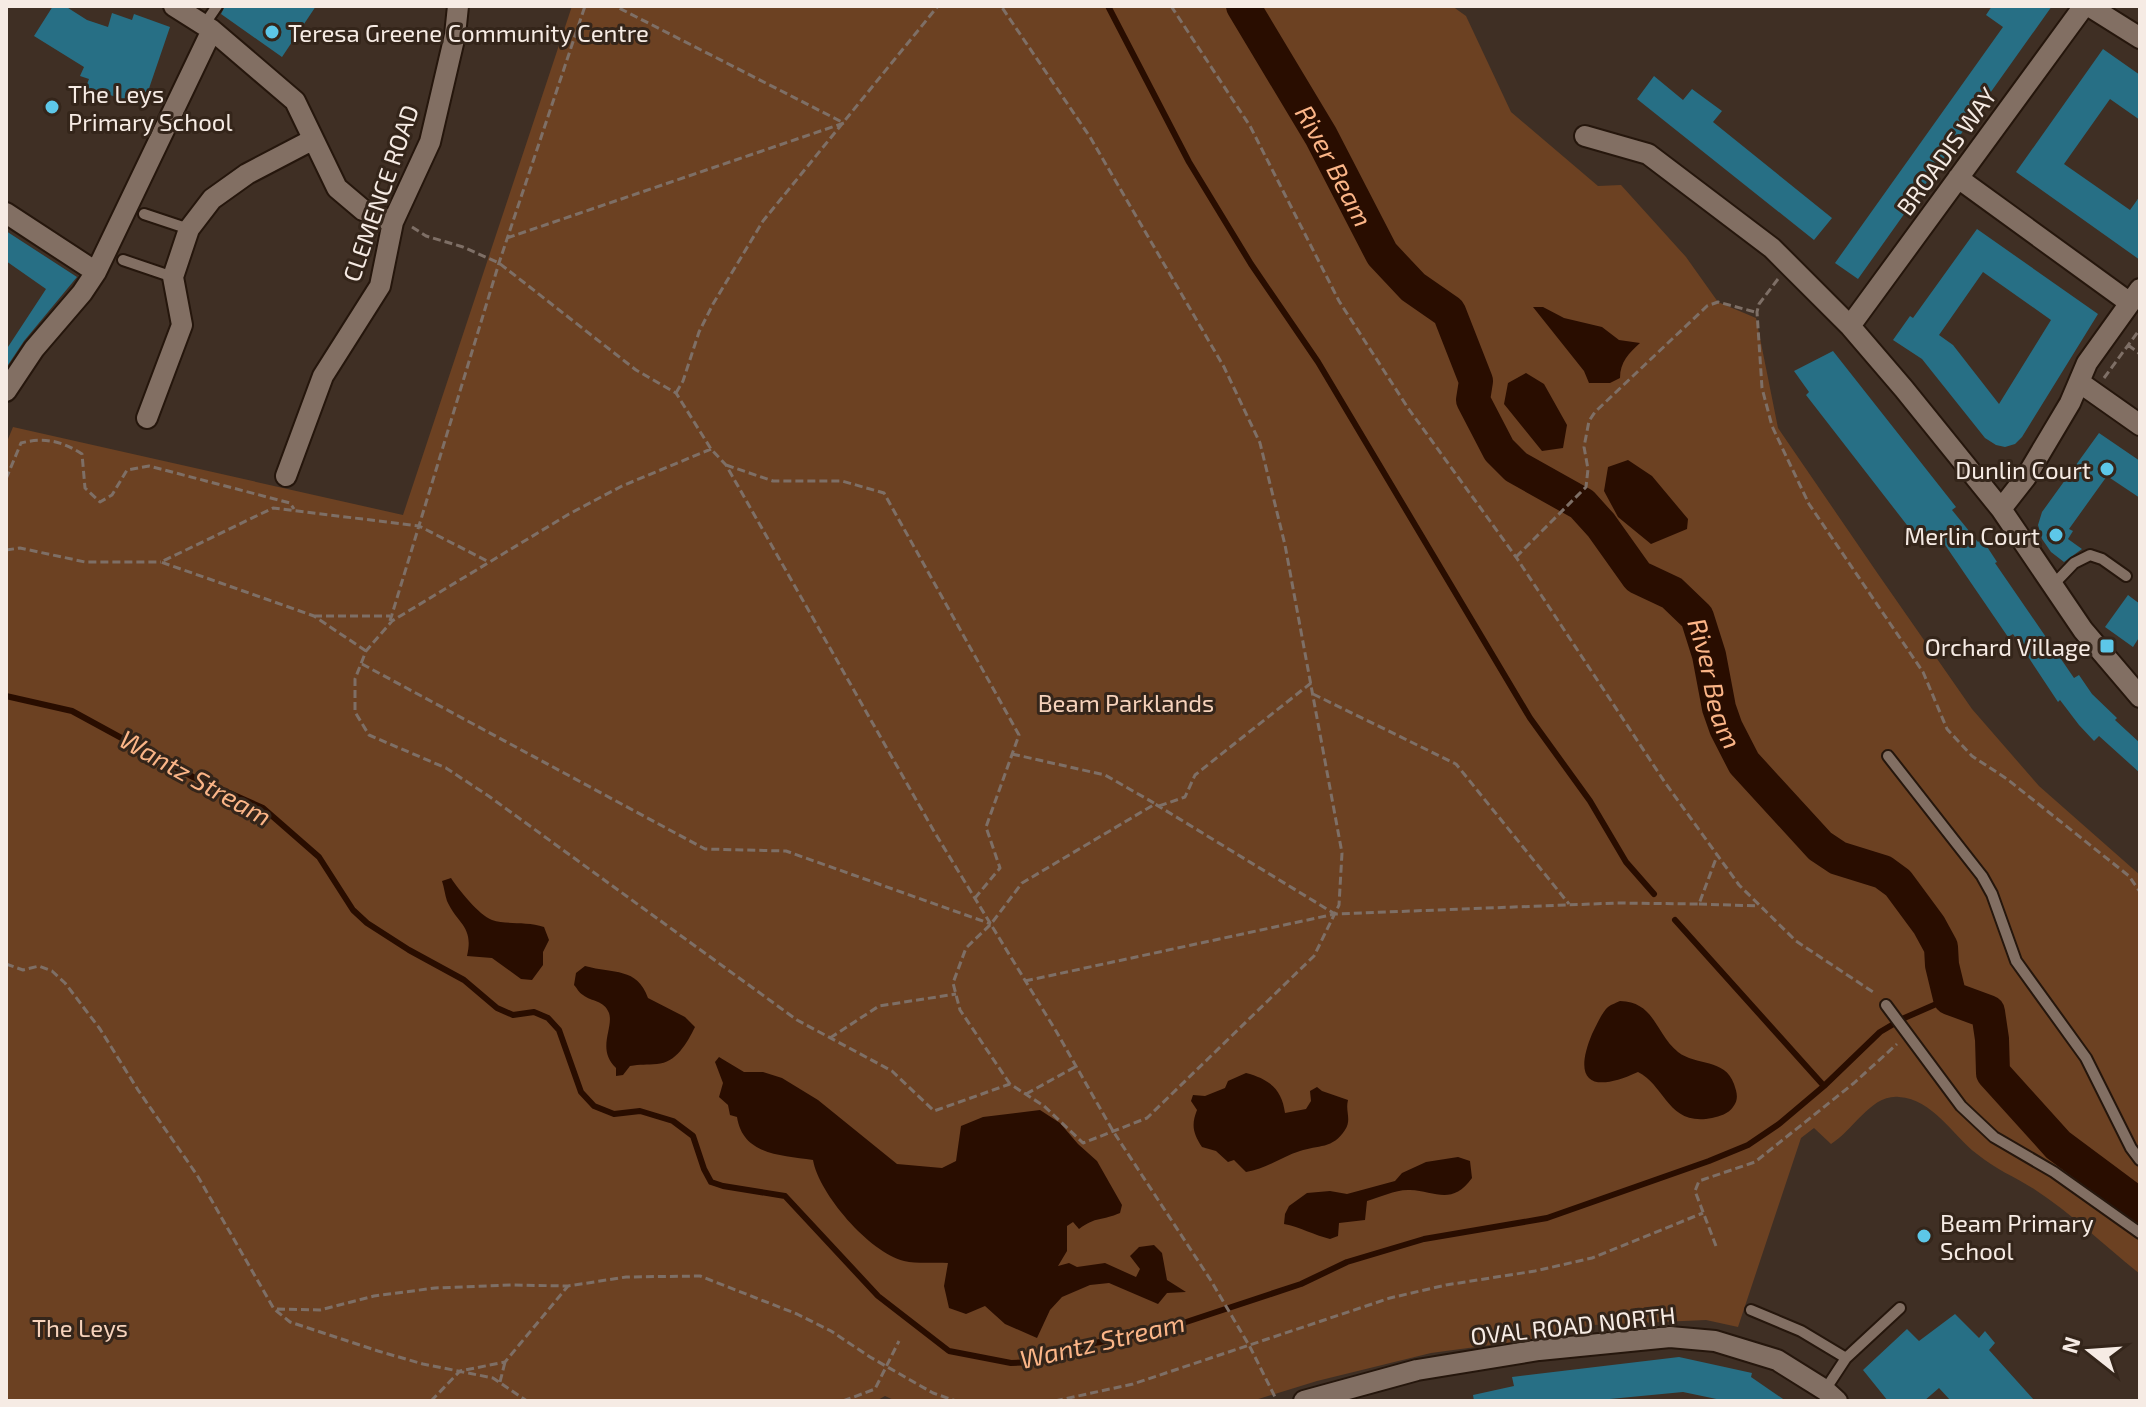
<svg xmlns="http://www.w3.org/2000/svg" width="2146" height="1407" viewBox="0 0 2146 1407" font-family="'Exo 2',sans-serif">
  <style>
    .green { fill: #6c4122 }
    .water { fill: #290d00 }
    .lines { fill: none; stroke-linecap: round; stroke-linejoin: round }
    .stream { stroke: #290d00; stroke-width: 6 }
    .river { stroke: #290d00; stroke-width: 34 }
    .building { fill: #276f85; fill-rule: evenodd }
    .lane-casing { stroke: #25160c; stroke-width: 14 }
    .street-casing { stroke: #25160c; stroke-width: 24 }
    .path { stroke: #7e6f66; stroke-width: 3; stroke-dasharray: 8 4; stroke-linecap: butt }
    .lane { stroke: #826f63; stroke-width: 10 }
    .street { stroke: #826f63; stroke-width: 20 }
    .poi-dot { fill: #5dc7e8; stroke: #34251a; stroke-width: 3 }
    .labels { text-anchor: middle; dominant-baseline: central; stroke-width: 6; stroke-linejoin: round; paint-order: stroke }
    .poi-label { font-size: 24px; fill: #f6ebe4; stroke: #34251a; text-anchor: start }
    .street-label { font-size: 24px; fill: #f6ebe4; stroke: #34251a }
    .park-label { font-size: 24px; fill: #f6d2bb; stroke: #34251a }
    .water-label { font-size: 26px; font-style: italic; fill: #fbb587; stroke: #34251a }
  </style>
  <rect width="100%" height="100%" fill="#3f2f24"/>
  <!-- green -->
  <path class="green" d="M572,6H1452L1466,16L1511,112L1598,186L1621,185L1686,257L1718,302L1756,318L1778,428L1878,574L1972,709L2039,786L2140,875V1274C2106,1247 2071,1213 2034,1189C2015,1177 1995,1169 1977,1154C1953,1136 1933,1099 1899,1097C1871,1094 1853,1131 1831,1144L1814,1128L1801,1138L1738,1327L1706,1320L1592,1325L1535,1339L1431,1353L1317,1381L1252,1401H896L885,1396L876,1401H6V444L13,427L403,515Z"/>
  <!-- water -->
  <path class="water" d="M1533,307H1543L1564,318L1602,327L1619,340L1640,343C1629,353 1620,362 1620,378L1610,383H1589L1584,371Z
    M1526,373L1544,384L1567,425L1563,448L1542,451L1504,404L1508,383Z
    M1628,460L1652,476L1688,519L1687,529L1651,544L1618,517L1604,491L1608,467Z
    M451,878C458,889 479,915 492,920C506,925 526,921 544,927L549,940L543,952V965L532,980L521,979L492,958L467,956C474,926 458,925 447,901C445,895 444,887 442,881Z
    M585,966C614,974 637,967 648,998L685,1017L695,1027C687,1043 676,1063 657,1064C647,1065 640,1064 630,1066L623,1075L616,1076V1068C596,1049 614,1028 609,1013C604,1000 592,1002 583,995C579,993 577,988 574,985L576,973Z
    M1620,1001C1655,1002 1655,1033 1678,1052C1696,1066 1725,1058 1734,1084C1737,1093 1739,1099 1733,1107C1728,1114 1720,1116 1712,1118C1668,1127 1665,1085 1638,1072C1595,1092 1571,1085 1592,1034C1596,1026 1602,1012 1608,1007C1612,1004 1616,1003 1620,1001Z
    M719,1057L744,1072H763L782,1078L818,1100L897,1164L942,1168L956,1161L961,1126L983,1117L1040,1110L1060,1123L1078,1144L1097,1161L1122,1205L1120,1213C1102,1221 1096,1216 1079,1229L1073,1222L1067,1226V1251L1058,1266L1069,1263L1077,1267L1105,1263L1136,1277L1140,1269L1130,1256L1139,1247L1154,1245L1162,1253L1167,1280L1186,1292L1167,1293L1158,1304L1109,1283L1090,1285L1062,1297L1050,1310L1037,1338L1005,1324L985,1306L966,1314L949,1308L944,1286L948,1263C934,1262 917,1264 904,1261C869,1252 819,1194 813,1160C780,1155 743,1155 737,1117L730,1115L728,1105L719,1097L723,1083L715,1062Z
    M1246,1073C1269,1079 1282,1089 1285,1113L1306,1109L1311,1101L1310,1091L1317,1087L1322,1091L1348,1100C1345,1112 1352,1119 1345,1130C1333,1149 1318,1145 1300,1151C1281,1157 1266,1169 1246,1172L1234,1160L1228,1162L1216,1151L1202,1147C1193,1133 1191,1125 1197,1110L1191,1101L1193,1095L1205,1096L1225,1088L1228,1081Z
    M1458,1157L1470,1161L1472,1178C1452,1206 1435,1191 1410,1190C1397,1189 1380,1197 1367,1201L1365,1220L1339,1223L1338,1236L1330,1239C1314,1235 1300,1227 1284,1224L1285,1214L1289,1206L1307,1193L1330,1191L1347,1194L1395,1181L1402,1173L1426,1162Z"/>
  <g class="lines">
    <!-- stream -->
    <path class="stream" d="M1108,6L1189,162L1251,264L1318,362L1530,718L1590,801L1626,862L1654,894
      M6,696L72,711L193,777L263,808L319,857L353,910L367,923L409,950L464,980L497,1008L513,1015L534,1012L548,1018L559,1030L581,1092L594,1106L614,1114L640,1111L673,1121L693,1136L704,1169L711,1182L723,1186L785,1196L878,1296L949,1351L1011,1363L1035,1362L1085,1345L1165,1329L1301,1284L1347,1262L1424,1239L1547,1218L1709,1161L1748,1145L1779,1124L1824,1086L1880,1032L1902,1019L1950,998
      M1675,920L1824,1086"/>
    <!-- river -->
    <path class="river" id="s1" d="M1243,6L1321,136L1382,254L1413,287L1449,312L1476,381L1473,400L1499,450L1516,467L1582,504L1601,525L1638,577L1672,593L1697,617L1709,655L1719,708L1726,728L1744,763L1820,846L1838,858L1883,872L1898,883L1929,925L1941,947L1942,965L1950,998L1988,1012L1992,1039L1993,1073L2058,1145L2140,1206"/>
  </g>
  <!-- building -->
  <path class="building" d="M53,6H65L87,20L108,27L112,13L132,20L134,14L170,27L143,106L104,93L102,98L84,92L89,79L80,76L84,67L34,36Z
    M225,6H316L282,57L221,14Z
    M1992,6H2052L1858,279L1835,263L2003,27L1986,15Z
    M2103,49L2140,75V120L2110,99L2064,164L2130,210L2140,196V260L2016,172Z
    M1654,76L1683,100L1692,89L1722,111L1713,122L1832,218L1814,240L1637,99Z
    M1977,229L2098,314L2022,437L2015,444L2005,447L1996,445L1985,438L1922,359L1893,340L1910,316L1913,318ZM1983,272L2051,320L1999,404L1953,345L1939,335Z
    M6,231L77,277L24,341L6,368V350L46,289L6,261Z
    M1833,351L1956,507L1952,510L1978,542L1982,539L1997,562L1995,563L2074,678L2079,675L2092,694L2117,718L2115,720L2140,743V773L2099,736L2094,741L2079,725L2060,700L2058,702L2023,649L2013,634L2008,637L1941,539L1934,545L1924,533L1917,538L1806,395L1809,392L1794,371Z
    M2099,433L2140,461V498L2107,476L2069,529L2073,531L2068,539L2082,549L2064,562L2051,552L2042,539L2038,525L2042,512Z
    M2128,595L2140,604V636L2133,647L2105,627Z
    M1955,1314L1979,1338L1985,1331L1995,1343L1989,1350L2035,1401H1951L1939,1388L1924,1401H1888L1863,1370L1907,1329L1919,1341Z
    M1679,1357L1752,1373L1751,1377L1786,1401H1726L1683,1392L1589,1401H1474L1473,1395L1514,1386L1512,1377Z"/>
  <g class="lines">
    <defs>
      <path id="lane" d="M204,25L217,6
        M144,214L189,229
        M123,260L173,277
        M2052,586L2074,563L2090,555L2102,559L2126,576
        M1888,756L1982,876L1992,894L2016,961L2086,1058L2131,1148L2140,1160
        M1886,1005L1961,1106L1994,1137L2054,1172L2140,1233
        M1751,1310L1801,1331L1846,1358
        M1825,1390L1846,1358L1900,1308"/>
      <path id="street" d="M174,6L212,30L295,101L337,188L363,210L393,222
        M2089,6L2140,38
        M1585,136L1648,154L1772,248L1850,326L1904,389L2001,509L2083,630L2140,697
        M1958,178L2130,303
        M6,213L96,272
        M1850,326L2084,6
        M2079,382L2140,425
        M6,391L34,349L82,293L96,272L212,30
        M147,418L182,325L173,277L189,229L212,199L247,174L312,140
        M286,476L323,376L380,286L393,222L430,142L455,35L458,6
        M2001,509L2026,477L2070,403L2087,363L2140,289
        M1304,1401L1417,1370L1539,1350L1670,1337L1715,1341L1777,1360L1825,1390L1837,1401"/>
    </defs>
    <!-- lane casing -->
    <use href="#lane" class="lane-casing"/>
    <!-- street casing -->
    <use href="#street" class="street-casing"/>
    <!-- path -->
    <path class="path" d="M1171,6L1250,126L1339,301L1408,408L1516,557L1666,784L1739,885L1796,941L1876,994
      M412,227L426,236L463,247L499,263L636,370L676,393L711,449L726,465L935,833L1056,1031L1113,1131L1210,1279L1250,1347L1277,1401
      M507,238L844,123L615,6
      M1778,279L1759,304L1757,312L1762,388L1772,426L1787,458L1809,504L1923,672L1947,729L1972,756L2007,779L2129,876L2140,892
      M2128,345L2140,354
      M2104,378L2140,329
      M676,393L683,381L699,332L713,304L763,221L938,6
      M711,449L622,486L569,514L392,621L366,651L355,679V712L369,735L446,768L490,797L797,1020L892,1071L934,1111L1010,1084L1044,1106L1083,1143L1147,1118L1314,956L1339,905L1342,853L1285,545L1260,443L1224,367L1090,137L1001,6
      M726,465L773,481H842L884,493L1019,735L986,827L1000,868L975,898
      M6,479L21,443C44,437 62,441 82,454L85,488L100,502L112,495L127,470L149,466L290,503L294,509
      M6,550L20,548L85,562H161
      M1516,557L1586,487L1588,469L1584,447L1589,421L1595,412L1707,306L1718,302L1755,312
      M314,616H390
      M390,621L499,263L585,6
      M366,651L314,616L161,562L273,508L419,526L489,562
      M362,664L705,849L786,851L991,924
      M1313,694L1456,764L1569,904
      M1012,754L1105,775L1154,803
      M1159,806L1185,797L1195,775L1311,683
      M1699,904L1759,906
      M6,964L23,970L39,966L52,971L65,983L100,1029L138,1090L197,1175L274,1309L290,1322L378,1351L423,1364L493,1378L527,1401
      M1025,981L1335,914L1617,903L1699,904L1717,856
      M830,1038L879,1006L956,994
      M1010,1084L960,1010L953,983L966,948L991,924L1022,883L1155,804L1335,914
      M1026,1094L1075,1067
      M1716,1246L1695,1191L1699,1181L1755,1162L1854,1083L1897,1044
      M277,1309L320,1310L374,1296L435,1288L511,1285L568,1286L626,1277L700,1276L797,1314L831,1331L870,1357L933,1393L956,1401
      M500,1382L505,1362
      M431,1401L460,1371L505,1362L568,1286
      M843,1401L875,1389L899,1341
      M1055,1401L1133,1384L1390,1298L1446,1285L1535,1271L1592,1258L1703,1213"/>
    <!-- lane -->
    <use href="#lane" class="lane"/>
    <!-- street -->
    <use href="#street" class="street"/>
  </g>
  <!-- markers -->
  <g class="poi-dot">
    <circle cx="272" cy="32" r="8"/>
    <circle cx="52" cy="107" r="8"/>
    <circle cx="2107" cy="469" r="8"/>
    <circle cx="2056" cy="535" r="8"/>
    <rect x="2099" y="638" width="16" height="16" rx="4"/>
    <circle cx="1924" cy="1236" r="8"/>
  </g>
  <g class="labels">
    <!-- poi labels -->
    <g class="poi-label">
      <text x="288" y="32">Teresa Greene Community Centre</text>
      <text x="68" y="93">The Leys<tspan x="68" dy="28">Primary School</tspan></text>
      <text x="2091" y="469" text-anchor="end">Dunlin Court</text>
      <text x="2040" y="535" text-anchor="end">Merlin Court</text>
      <text x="2091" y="646" text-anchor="end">Orchard Village</text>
      <text x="1940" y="1222">Beam Primary<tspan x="1940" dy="28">School</tspan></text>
    </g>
    <!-- street labels -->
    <g class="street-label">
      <text transform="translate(1946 151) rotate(-54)">BROADIS WAY</text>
      <text transform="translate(380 193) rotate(-71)">CLEMENCE ROAD</text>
      <text transform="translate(1573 1325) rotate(-6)">OVAL ROAD NORTH</text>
    </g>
    <!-- park labels -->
    <g class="park-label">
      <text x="1126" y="702">Beam Parklands</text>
      <text x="80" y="1327">The Leys</text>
    </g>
    <!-- water labels -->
    <g class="water-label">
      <text stroke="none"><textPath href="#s1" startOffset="184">River Beam</textPath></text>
      <text stroke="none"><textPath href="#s1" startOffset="856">River Beam</textPath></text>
      <text transform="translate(196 777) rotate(29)">Wantz Stream</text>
      <text transform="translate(1102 1340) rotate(-13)">Wantz Stream</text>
    </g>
  </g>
  <!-- border -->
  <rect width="2146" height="1407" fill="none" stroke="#f6ebe4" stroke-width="16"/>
  <!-- north arrow -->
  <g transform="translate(2090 1351) rotate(287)" stroke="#34251a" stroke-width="6" paint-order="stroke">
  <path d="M0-6L14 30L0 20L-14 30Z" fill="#f6ebe4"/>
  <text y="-12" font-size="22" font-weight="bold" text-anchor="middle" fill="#f6ebe4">N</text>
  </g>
</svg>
